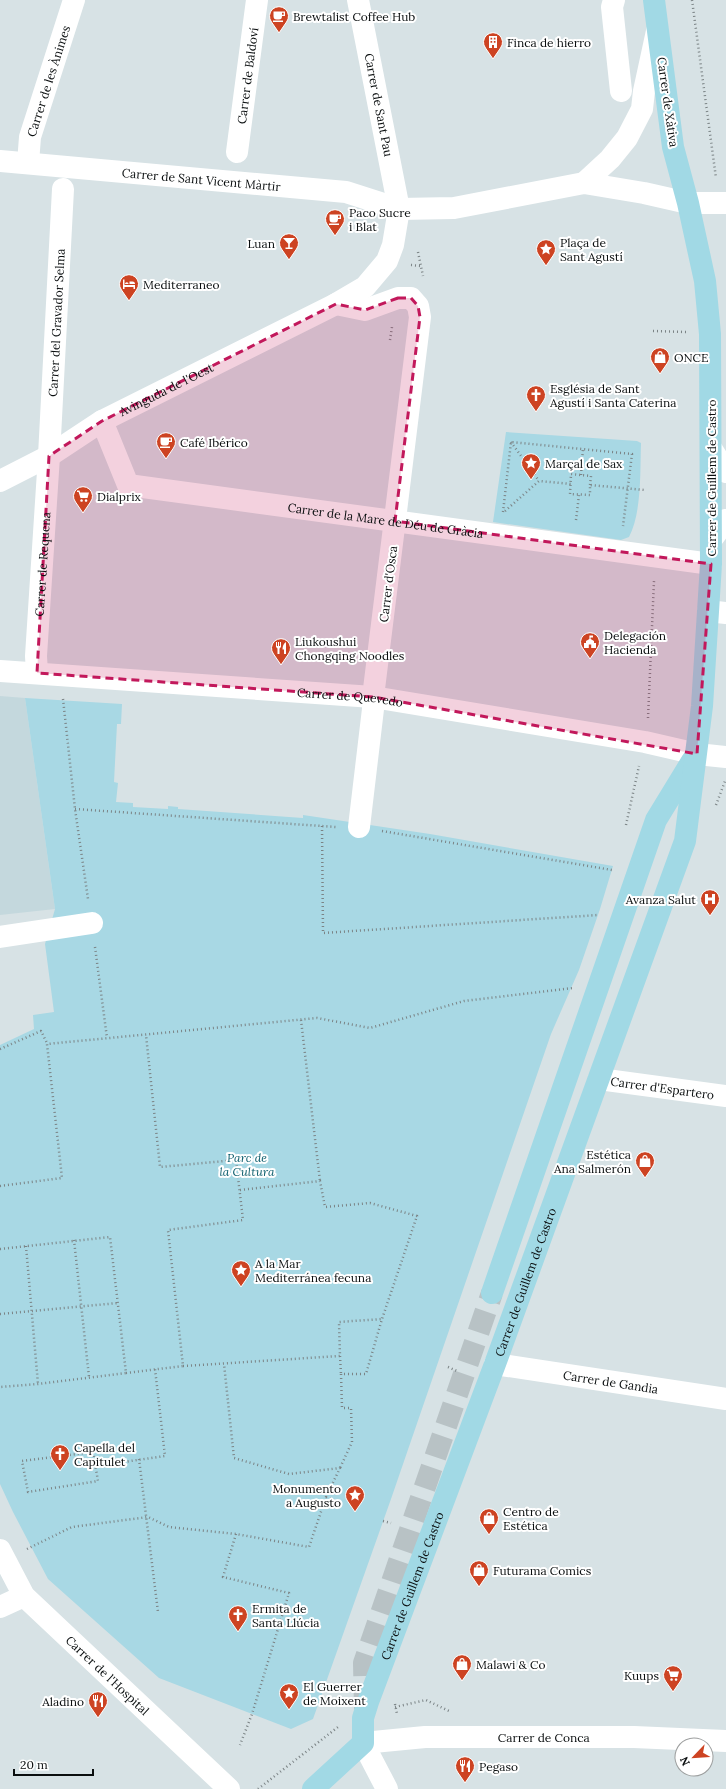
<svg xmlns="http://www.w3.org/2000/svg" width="726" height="1789" viewBox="0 0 726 1789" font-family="Lora,serif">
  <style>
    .built { fill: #c4d8dd }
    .green { fill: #a8d8e4 }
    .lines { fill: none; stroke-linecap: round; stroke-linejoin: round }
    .major-tunnel { stroke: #b8c2c5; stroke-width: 22; stroke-dasharray: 22 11; stroke-linecap: butt }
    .path { stroke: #7b8385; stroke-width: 2.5; stroke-dasharray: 1 3; stroke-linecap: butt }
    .minor { stroke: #fff; stroke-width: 22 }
    .major { stroke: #a1d9e5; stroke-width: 22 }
    .marked { fill: #c2185b; fill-opacity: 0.2; stroke: #c2185b; stroke-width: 3; stroke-dasharray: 8 5; stroke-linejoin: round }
    .labels { text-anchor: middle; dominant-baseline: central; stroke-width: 4; stroke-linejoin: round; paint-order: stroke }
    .poi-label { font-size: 12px; fill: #0a0e0f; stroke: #fff; text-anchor: start }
    .street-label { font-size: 12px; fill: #0a0e0f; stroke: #fff }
    .park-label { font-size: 12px; font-style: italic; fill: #0e5f6e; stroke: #fff }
  </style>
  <rect width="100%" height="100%" fill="#d7e2e5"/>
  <!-- built -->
  <path class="built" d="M0,696L25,698L55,909L0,915Z"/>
  <!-- green -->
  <path class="green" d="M506,432L637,441L641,443C640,471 642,512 629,537L621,540L493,522Z
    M25,698L122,704L121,724H117L114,782L118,783L116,802L133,803V807L168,809V806L178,807V809L303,818V815L430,834L613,866L600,909L579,970L551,1034L391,1499L313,1719L291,1729L159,1678L48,1579L13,1512L0,1484V1045L34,1029L33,1015L54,1012L45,944L55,909Z"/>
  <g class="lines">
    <!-- major-tunnel -->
    <path class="major-tunnel" d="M365,1709L364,1663L492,1293"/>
    <!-- path -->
    <path class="path" d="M692,0L716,178
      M418,252L423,276
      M411,265L421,266
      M653,331L686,332
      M390,340L392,327
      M511,442L539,481
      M581,475L583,448
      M590,485L591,476L571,474L570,494L590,495V485L645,490
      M505,511L539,481L571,484
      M503,512L511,442L632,454L623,526
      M576,520L579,495
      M63,699L75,809L88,899
      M648,718L654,581
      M716,805L725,781
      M75,809L336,827
      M626,825L639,766
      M322,826L323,933L598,915
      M382,831L612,870
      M95,947L107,1038
      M301,1020L320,1181
      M0,1049L41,1031L47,1043
      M0,1186L62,1178L47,1044L317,1018L370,1028L464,1001L573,988
      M240,1190L320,1181L325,1207L370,1203L417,1216L382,1319L366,1374H341L342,1408H351L352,1442L340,1468
      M74,1240L89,1377
      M26,1246L38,1384
      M0,1249L110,1237L126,1373L38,1384L0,1387
      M0,1314L118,1303
      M340,1356L341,1374
      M183,1366L340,1356L339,1322L382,1319
      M448,1367L457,1371
      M126,1373L183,1366L168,1230L243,1220L236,1160L160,1167L146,1035
      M93,1452L98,1481L28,1492L22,1461Z
      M139,1459L158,1612
      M96,1466L165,1456L155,1369
      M326,1497L336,1501
      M383,1521L391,1523
      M236,1534L223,1577L289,1593L252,1714L240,1745
      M27,1549L72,1527L148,1517L169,1527L236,1534L309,1547L326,1497L340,1468L289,1474L234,1458L224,1364
      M395,1704L397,1714
      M395,1707L426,1700L451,1712
      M258,1789L338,1727"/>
    <!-- minor -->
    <g class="minor">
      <path d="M614,0L612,7L621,91"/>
      <path id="s1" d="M237,152L257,0"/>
      <path id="s2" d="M0,161L346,192L399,209L454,208L584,183L644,193L688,203H726"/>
      <path id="s3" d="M28,163L30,137L74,0"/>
      <path d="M584,183L610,159L627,138L642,109L644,91L657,31"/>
      <path d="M336,304L365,310L398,298H411L418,306L420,317L373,697V709L359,827"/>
      <path id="s4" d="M102,421L128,485L711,564"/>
      <path d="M711,448L726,472"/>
      <path id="s5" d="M0,481L49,456L102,421L336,304L365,287L387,261L393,245L399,209L358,0"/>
      <path d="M712,539L726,520"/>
      <path d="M708,611L726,613"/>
      <path id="s6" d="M0,671L373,697L645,742L697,754L726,757"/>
      <path id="s7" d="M37,673L36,656L49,456L63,189"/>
      <path d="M0,937L92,923"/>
      <path id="s8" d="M599,1079L726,1096"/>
      <path id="s9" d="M495,1364L726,1399"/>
      <path id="s10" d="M0,1550L24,1596L229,1789"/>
      <path d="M0,1607L24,1596"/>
      <path id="s11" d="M387,1789L363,1743L425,1737H634L726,1741"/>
    </g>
    <!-- major -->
    <g class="major">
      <path d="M492,1293L656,820L692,761"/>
      <path id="s12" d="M313,1789L363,1743V1718L368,1702L495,1364L685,841L702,706L711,564L710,334L705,281L688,203L673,147L654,0"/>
    </g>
  </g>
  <!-- marked area -->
  <path class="marked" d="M398,298H411L418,306L420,317L395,521L711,564L697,754L373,697L37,673L49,456L102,421L336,304L365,310Z"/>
  <!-- icons -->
  <defs>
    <symbol id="cafe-pin" viewBox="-11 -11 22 30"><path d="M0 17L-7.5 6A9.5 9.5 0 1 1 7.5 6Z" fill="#cd4322" stroke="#fff"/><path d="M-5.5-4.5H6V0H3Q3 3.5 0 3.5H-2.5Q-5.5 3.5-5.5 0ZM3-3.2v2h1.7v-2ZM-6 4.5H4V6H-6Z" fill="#fff"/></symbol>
    <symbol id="building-pin" viewBox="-11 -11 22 30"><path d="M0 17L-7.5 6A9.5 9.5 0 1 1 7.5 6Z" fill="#cd4322" stroke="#fff"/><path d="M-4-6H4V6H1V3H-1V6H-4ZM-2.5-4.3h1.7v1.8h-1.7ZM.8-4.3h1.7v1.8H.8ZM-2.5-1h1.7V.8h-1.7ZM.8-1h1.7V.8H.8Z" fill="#fff"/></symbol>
    <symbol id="bar-pin" viewBox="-11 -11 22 30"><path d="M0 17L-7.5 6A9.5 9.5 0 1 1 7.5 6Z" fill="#cd4322" stroke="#fff"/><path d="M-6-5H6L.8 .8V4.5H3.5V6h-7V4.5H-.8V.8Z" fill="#fff"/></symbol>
    <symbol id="sight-pin" viewBox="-11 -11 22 30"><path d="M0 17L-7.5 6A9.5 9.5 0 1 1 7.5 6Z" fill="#cd4322" stroke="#fff"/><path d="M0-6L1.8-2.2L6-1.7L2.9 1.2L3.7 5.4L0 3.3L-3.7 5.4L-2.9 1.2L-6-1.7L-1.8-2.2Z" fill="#fff"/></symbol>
    <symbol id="hotel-pin" viewBox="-11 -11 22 30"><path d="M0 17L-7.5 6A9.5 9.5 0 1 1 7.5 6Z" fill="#cd4322" stroke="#fff"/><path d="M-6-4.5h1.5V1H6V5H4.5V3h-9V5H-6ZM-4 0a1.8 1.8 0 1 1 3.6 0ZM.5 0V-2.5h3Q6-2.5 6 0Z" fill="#fff"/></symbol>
    <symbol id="shop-pin" viewBox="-11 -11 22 30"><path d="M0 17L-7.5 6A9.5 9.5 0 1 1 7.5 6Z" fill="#cd4322" stroke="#fff"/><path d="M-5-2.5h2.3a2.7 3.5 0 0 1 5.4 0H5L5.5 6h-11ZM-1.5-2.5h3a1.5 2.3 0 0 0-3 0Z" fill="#fff"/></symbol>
    <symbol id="church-pin" viewBox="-11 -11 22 30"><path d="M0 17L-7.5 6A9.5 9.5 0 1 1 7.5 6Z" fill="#cd4322" stroke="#fff"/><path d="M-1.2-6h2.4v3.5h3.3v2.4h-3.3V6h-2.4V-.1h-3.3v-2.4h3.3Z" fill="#fff"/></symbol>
    <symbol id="supermarket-pin" viewBox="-11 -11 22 30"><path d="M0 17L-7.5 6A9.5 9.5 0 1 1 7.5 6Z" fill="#cd4322" stroke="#fff"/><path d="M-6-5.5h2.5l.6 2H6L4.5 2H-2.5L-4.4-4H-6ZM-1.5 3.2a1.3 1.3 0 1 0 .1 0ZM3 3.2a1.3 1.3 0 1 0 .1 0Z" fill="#fff"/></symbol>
    <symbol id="civic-pin" viewBox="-11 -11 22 30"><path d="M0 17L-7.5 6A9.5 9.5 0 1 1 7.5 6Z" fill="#cd4322" stroke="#fff"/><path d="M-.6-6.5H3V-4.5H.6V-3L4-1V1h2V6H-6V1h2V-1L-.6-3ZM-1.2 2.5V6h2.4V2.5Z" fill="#fff"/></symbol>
    <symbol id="restaurant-pin" viewBox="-11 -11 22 30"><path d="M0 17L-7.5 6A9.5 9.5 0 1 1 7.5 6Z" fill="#cd4322" stroke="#fff"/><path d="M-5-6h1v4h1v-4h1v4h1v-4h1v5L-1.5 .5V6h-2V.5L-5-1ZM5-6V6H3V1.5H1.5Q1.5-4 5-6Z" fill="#fff"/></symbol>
    <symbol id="hospital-pin" viewBox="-11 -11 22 30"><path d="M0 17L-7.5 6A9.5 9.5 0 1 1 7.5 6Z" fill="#cd4322" stroke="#fff"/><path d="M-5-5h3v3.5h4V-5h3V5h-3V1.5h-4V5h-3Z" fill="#fff"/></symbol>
  </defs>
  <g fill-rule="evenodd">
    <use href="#cafe-pin" x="268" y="5" width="22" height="30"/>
    <use href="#building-pin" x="482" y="31" width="22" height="30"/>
    <use href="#cafe-pin" x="324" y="208" width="22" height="30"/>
    <use href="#bar-pin" x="278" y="232" width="22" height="30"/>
    <use href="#sight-pin" x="535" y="238" width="22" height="30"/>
    <use href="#hotel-pin" x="118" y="273" width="22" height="30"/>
    <use href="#shop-pin" x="649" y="346" width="22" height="30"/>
    <use href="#church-pin" x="525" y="384" width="22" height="30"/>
    <use href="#cafe-pin" x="155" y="431" width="22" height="30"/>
    <use href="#sight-pin" x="520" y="452" width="22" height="30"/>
    <use href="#supermarket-pin" x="72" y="485" width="22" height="30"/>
    <use href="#civic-pin" x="579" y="631" width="22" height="30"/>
    <use href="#restaurant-pin" x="270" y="637" width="22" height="30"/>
    <use href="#hospital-pin" x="699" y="888" width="22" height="30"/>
    <use href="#shop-pin" x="634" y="1150" width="22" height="30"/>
    <use href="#sight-pin" x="230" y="1259" width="22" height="30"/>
    <use href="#church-pin" x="49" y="1443" width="22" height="30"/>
    <use href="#sight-pin" x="344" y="1484" width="22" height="30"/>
    <use href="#shop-pin" x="478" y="1507" width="22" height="30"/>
    <use href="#shop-pin" x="468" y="1559" width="22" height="30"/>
    <use href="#church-pin" x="227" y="1604" width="22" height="30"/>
    <use href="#shop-pin" x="451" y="1653" width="22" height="30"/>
    <use href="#supermarket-pin" x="662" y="1664" width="22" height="30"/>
    <use href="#sight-pin" x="278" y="1682" width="22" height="30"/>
    <use href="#restaurant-pin" x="87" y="1690" width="22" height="30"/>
    <use href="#restaurant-pin" x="454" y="1755" width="22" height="30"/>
  </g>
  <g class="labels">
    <!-- poi labels -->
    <g class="poi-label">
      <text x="293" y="16">Brewtalist Coffee Hub</text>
      <text x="507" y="42">Finca de hierro</text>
      <text x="349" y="212">Paco Sucre<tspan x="349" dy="14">i Blat</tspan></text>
      <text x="560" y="242">Plaça de<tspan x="560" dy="14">Sant Agustí</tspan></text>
      <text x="275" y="243" text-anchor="end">Luan</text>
      <text x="143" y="284">Mediterraneo</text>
      <text x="674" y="357">ONCE</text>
      <text x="550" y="388">Església de Sant<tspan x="550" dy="14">Agustí i Santa Caterina</tspan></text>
      <text x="180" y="442">Café Ibérico</text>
      <text x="545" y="463">Marçal de Sax</text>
      <text x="97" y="496">Dialprix</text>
      <text x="604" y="635">Delegación<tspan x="604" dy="14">Hacienda</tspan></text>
      <text x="295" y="641">Liukoushui<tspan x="295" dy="14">Chongqing Noodles</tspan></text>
      <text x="696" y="899" text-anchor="end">Avanza Salut</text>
      <text x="631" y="1154" text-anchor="end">Estética<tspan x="631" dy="14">Ana Salmerón</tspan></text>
      <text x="255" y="1263">A la Mar<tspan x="255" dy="14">Mediterránea fecuna</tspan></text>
      <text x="74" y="1447">Capella del<tspan x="74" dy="14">Capitulet</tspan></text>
      <text x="341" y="1488" text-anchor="end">Monumento<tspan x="341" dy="14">a Augusto</tspan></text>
      <text x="503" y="1511">Centro de<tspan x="503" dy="14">Estética</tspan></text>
      <text x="493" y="1570">Futurama Comics</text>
      <text x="252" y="1608">Ermita de<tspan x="252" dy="14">Santa Llúcia</tspan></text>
      <text x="476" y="1664">Malawi &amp; Co</text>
      <text x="659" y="1675" text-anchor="end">Kuups</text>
      <text x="303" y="1686">El Guerrer<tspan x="303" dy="14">de Moixent</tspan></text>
      <text x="84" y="1701" text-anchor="end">Aladino</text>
      <text x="479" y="1766">Pegaso</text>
    </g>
    <!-- street labels -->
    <g class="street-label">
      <text stroke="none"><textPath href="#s1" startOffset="77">Carrer de Baldoví</textPath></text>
      <text stroke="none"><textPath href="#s3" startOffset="85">Carrer de les Ànimes</textPath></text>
      <text transform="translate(668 102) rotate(82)">Carrer de Xàtiva</text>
      <text transform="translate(379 105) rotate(79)">Carrer de Sant Pau</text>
      <text stroke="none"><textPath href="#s2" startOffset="202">Carrer de Sant Vicent Màrtir</textPath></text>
      <text stroke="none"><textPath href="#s7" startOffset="351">Carrer del Gravador Selma</textPath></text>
      <text stroke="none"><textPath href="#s5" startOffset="190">Avinguda de l'Oest</textPath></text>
      <text transform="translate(711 478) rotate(-90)">Carrer de Guillem de Castro</text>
      <text stroke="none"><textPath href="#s4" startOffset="329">Carrer de la Mare de Déu de Gràcia</textPath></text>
      <text stroke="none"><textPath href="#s7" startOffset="109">Carrer de Requena</textPath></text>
      <text transform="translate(388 584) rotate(-83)">Carrer d'Osca</text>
      <text stroke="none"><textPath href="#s6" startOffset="351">Carrer de Quevedo</textPath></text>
      <text stroke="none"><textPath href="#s8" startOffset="64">Carrer d'Espartero</textPath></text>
      <text stroke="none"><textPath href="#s12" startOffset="558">Carrer de Guillem de Castro</textPath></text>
      <text stroke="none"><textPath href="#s9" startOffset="117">Carrer de Gandia</textPath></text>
      <text stroke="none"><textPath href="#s12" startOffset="234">Carrer de Guillem de Castro</textPath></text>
      <text stroke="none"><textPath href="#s10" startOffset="167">Carrer de l'Hospital</textPath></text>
      <text stroke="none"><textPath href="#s11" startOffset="233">Carrer de Conca</textPath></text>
    </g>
    <!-- park labels -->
    <g class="park-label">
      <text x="247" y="1157">Parc de<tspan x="247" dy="14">la Cultura</tspan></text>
    </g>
  </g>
  <!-- north arrow -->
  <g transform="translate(694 1757) rotate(245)"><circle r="19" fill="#ffffff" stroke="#9d9f9f"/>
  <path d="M0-3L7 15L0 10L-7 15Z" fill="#cd4322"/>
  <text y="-6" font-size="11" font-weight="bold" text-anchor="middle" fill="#0a0e0f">N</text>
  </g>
  <!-- scale -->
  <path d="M14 1769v6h79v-6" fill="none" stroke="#0a0e0f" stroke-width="2"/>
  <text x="20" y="1769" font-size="12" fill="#0a0e0f" stroke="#ffffff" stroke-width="3" paint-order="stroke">20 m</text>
</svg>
